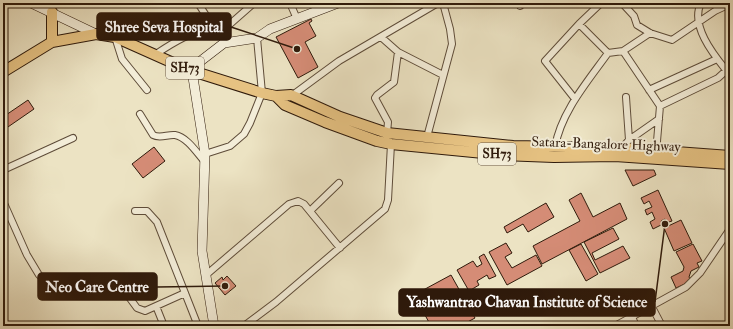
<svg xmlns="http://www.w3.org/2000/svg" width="733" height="329" viewBox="0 0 733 329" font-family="'IM FELL Double Pica',serif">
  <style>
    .building { fill: #d58c76; stroke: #2f1a0b }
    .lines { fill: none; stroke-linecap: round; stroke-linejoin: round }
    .street-casing { stroke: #5e4c39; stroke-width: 8 }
    .secondary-casing { stroke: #2f1a0b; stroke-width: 10 }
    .primary-casing { stroke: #2f1a0b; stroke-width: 12 }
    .street { stroke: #f3edd8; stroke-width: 6 }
    .secondary { stroke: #f3edd8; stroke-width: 9 }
    .primary { stroke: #e6c282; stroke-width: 10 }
    .labels { text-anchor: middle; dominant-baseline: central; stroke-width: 4; stroke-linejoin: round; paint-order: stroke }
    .shield { fill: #f3edd8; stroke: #6a5948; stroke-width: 1 }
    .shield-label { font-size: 13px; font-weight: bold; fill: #2f1a0b }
    .street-label { font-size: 14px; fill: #2f1a0b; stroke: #f3edd8 }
    .leader { fill: none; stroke: #2f1a0b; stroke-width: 1.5 }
    .callout-dot { fill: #2f1a0b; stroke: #f3edd8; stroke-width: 1.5 }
    .callout { fill: #2f1a0b; stroke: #2f1a0b; stroke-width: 1.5 }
    .callout-label { font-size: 15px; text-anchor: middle; font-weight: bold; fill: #fff }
  </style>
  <rect width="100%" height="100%" fill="#ece3c3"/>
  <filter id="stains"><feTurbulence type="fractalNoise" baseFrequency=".005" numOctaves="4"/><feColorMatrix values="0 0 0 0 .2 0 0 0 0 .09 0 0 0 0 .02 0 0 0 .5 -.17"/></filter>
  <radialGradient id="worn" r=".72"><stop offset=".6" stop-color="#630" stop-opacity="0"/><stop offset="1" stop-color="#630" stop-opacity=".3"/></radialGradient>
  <!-- building -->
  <path class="building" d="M311,19L312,21L309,23L316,36L305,42L318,67L298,78L276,37Z
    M28,100L34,109L5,129L3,117Z
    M154,147L165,161L143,178L132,164Z
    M625,170H654L656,175L633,186Z
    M658,190L672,221L666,223L665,219L661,221L663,224L653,229L650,222L655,219L652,212L647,215L645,210L652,207L649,201L644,204L641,198Z
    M581,193L593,217L620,203L627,219L542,264L533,246L580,221L569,200Z
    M546,203L554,217L528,232L523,224L507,233L504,227Z
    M681,220L692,243L674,251L664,228Z
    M613,228L619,239L592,253L595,260L623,246L630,258L600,273L584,242Z
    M506,243L512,253L505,257L512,268L536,255L542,266L507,285L489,252Z
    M581,244L598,274L586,281L569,250Z
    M693,244L702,261L697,263L699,267L691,271L689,277L691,281L676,288L671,277L683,271L684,267L676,252Z
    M484,254L496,276L489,279L487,275L477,281L479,285L469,291L457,270L473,261L477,267L482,264L479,257Z
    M451,275L475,318L460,326H431L414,295Z
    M227,276L236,286L225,295L215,283L222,277L223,280Z"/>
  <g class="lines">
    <defs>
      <path id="street" d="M198,3L214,28
        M290,3L297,19
        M519,3L520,6
        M601,3L579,24L608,53L623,51
        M622,3L634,16L637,25L650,33L672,40L715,11L730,4
        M701,3C690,25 713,54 726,70
        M45,9L53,3
        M650,33L623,51L660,106
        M115,37L122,59L147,90
        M381,37L398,52L443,75
        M224,43L221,32L254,3
        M156,54C174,42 192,31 214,28L221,32
        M649,90L717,59
        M290,97L339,61L438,3
        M626,97L629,140
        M575,99L545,61L579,24
        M140,114L153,135C160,139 168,134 175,135C187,137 197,153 205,162
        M387,133L388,122L375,98L377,95L394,82L398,52
        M427,137L452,44L450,29L443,3
        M555,147C561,112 588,81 608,53
        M622,148L629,140L659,119
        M656,153L660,106L718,78L730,67
        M205,154L230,146L244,134L250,123L262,93L257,38
        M3,170L73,138
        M3,201L27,255L39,275
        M135,211H147L157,222L198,326
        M310,211L339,183
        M206,275L289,204L298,201L304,204L340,248
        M126,293L137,308L145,311L185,293
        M156,306L164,326
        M652,307L662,326
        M632,317L636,326
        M244,326L276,302L385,209L388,200L391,144
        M615,326L686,287L700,273L730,229"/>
      <path id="secondary" d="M31,3L96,34
        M189,70L224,43L257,38L270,29L338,3
        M192,71L205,154L202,251L214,326"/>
      <path id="primary" d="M52,12V42
        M3,72L52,42L96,34L115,37L189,70L262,93L276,96L291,95L340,117L387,133L513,146L622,148L730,156
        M276,96L285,105L325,122L377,141L391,144L504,155L554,157L615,156L730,164"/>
    </defs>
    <!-- street casing -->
    <use href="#street" class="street-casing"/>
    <!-- secondary casing -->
    <use href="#secondary" class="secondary-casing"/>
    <!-- primary casing -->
    <use href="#primary" class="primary-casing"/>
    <!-- street -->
    <use href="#street" class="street"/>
    <!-- secondary -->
    <use href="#secondary" class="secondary"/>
    <!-- primary -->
    <use href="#primary" class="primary"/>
  </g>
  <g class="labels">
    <!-- shield labels -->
    <g class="shield">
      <rect x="166" y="57" width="38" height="22" rx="3"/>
      <rect x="478" y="143" width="38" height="22" rx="3"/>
    </g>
    <g class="shield-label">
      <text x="185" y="68">SH73</text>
      <text x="497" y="154">SH73</text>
    </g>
    <!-- street labels -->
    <g class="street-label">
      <text transform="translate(606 144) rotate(2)">Satara-Bangalore Highway</text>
    </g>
  </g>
  <!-- callouts -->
  <path class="leader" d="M297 49L231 27M225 286L157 287M665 224L655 302"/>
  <g class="callout-dot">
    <circle cx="297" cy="49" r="4"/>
    <circle cx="225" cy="286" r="4"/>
    <circle cx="665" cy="224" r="4"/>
  </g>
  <g class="callout">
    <rect x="97" y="13" width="134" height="27" rx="4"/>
    <rect x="38" y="273" width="119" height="27" rx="4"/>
    <rect x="399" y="289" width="256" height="27" rx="4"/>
  </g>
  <g class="callout-label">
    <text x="164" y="32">Shree Seva Hospital</text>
    <text x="97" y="292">Neo Care Centre</text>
    <text x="527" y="307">Yashwantrao Chavan Institute of Science</text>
  </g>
  <!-- margin -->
  <rect width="733" height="329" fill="none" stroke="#ece3c3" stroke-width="16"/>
  <rect x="4" y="4" width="725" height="321" fill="none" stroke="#2f1a0b" stroke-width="2"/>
  <rect x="8" y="8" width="717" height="313" fill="none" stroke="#2f1a0b"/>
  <rect width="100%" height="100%" filter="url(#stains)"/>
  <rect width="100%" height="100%" fill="url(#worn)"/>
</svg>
